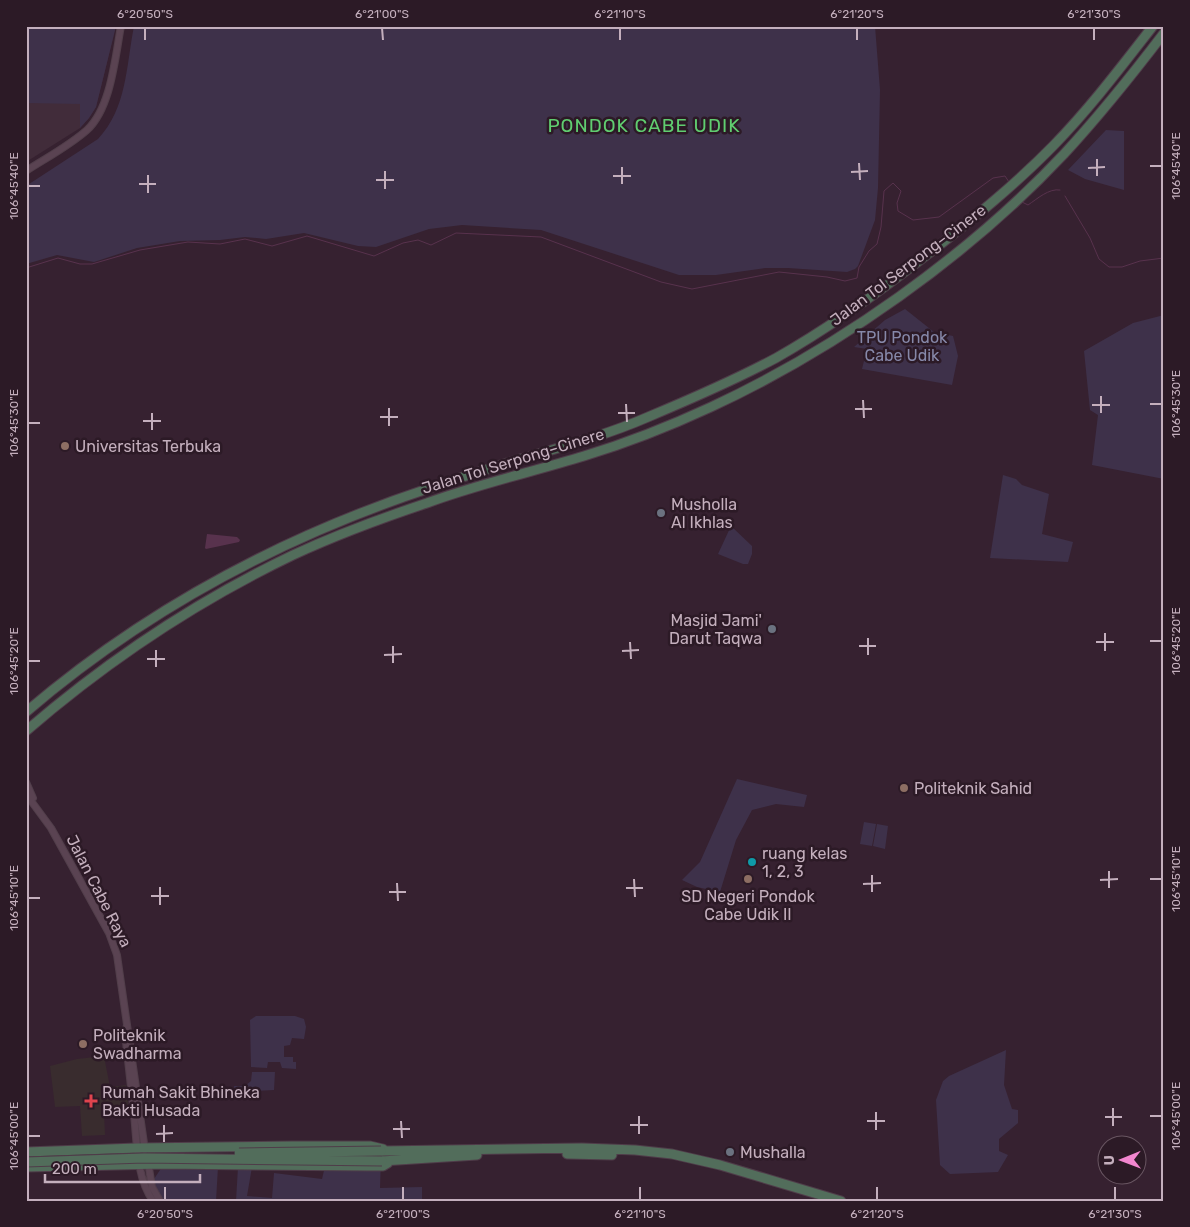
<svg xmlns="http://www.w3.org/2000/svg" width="1190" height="1227" viewBox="0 0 1190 1227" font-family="Rubik,sans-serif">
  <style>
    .medical { fill: #392c2e }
    .airport { fill: #412c3a }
    .green { fill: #3e314a }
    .water { fill: #58324d }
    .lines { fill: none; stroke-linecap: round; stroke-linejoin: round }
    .stream { stroke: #58324d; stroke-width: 1 }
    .secondary-casing { stroke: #513e4a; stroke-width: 8 }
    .highway-casing { stroke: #4f3c49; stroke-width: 11 }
    .secondary { stroke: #5a4352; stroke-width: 6 }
    .highway { stroke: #526d5b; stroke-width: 9 }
    .highway-bridge-casing { stroke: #4f3c49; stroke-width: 11; stroke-linecap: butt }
    .highway-bridge { stroke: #526d5b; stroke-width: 9 }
    .ticks { fill: none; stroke: #c4afbd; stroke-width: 2 }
    .education-dot { fill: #8d6e63; stroke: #2c1a26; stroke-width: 2 }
    .worship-dot { fill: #6b7280; stroke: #2c1a26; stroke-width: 2 }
    .culture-dot { fill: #0f9aa8; stroke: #2c1a26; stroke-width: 2 }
    .health-dot { fill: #e0444e; stroke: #2c1a26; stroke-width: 2 }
    .labels { text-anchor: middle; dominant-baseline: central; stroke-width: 5; stroke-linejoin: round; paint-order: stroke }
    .street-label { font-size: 16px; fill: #c4afbd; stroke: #2c1a26 }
    .park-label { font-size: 16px; fill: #8688a9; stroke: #2c1a26 }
    .poi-label { font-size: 16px; fill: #c4afbd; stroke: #2c1a26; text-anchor: start }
    .quarter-label { font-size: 19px; letter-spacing: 1px; fill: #60cd70; stroke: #2c1a26 }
    .neatline { fill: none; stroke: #c4afbd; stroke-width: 2 }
    .ticks-label { font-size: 12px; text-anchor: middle; fill: #c4afbd }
  </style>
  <rect width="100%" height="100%" fill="#362130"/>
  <!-- medical -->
  <path class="medical" d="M104,1056L110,1087L126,1085L129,1110L104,1113L105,1135L82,1136L80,1106L55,1107L50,1066L77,1059Z"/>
  <!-- airport -->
  <path class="airport" d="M26,26H116L96,107L89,118L80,128L26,162Z"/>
  <!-- green -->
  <path class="green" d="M26,26H116L96,107L89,118L80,128V104L26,103Z
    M134,26H875L880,90L878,188L875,220L858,266L855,269L847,272L788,268H765L716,275H679L541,230L462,225L429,229L376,247L358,246L304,233L266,239L245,237L220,240L180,241L137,248L94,262L57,255L26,264V186L98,139C127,108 126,67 134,26Z
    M1106,130L1124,131V190L1085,179L1068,170Z
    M905,309L934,332L953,336L958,356L952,385L862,369L867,349L854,347L885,320Z
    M1164,315V479L1092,465L1098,415L1090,410L1084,351L1133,323Z
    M1003,475L1016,479L1022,485L1049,494L1042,534L1073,542L1068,562L990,558Z
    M731,526L752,546V554L748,564H743L718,554Z
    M737,779L807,795L804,807L776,804L752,810L736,840L720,892L697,887L682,880L700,862Z
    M864,822L876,824L872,846L860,844Z
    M877,824L888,826L885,849L873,846Z
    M256,1016H295L304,1019L306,1027L304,1039L292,1038L290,1045L284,1046V1057H293V1062H296V1069L282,1068L280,1062H268L267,1068L251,1067L250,1020Z
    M1006,1050L1004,1085L1012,1109L1018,1110V1123L999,1139V1151L1008,1155L998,1172L950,1174L940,1165L936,1100L943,1081L949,1076Z
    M252,1072H275L274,1090L235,1092L234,1086H245L251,1081Z
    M381,1157L380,1188L422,1187V1201H236L238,1167H252L247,1196L272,1198L274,1173L322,1179L327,1158Z
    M162,1167H218L216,1201H163L156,1192L154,1179Z"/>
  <!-- water -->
  <path class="water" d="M207,534L237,537L240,540L239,542L206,549L205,548Z"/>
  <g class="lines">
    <!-- stream -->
    <path class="stream" d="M1065,196L1090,238L1099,259L1109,267H1122L1140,261L1164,258
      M1022,202L1028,205C1037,199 1049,188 1060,190
      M26,268L58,258L80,264H92L140,250L188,242L220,244L245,239L272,246L307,236L374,256L403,243L418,240L431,245L456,233L541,237L661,282L692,289L779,272L827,277L845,281L857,278L859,267L869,251L877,244L881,227L884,191L893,183L901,191L897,203L898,211L913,220L939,217L993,178L1005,176L1009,182"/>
    <defs>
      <path id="secondary" d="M26,171C46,158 69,146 87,130C111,108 115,58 121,26
        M26,782L33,798
        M26,794L51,828L109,933L117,955L145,1150
        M127,1025L125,1033C128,1060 131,1087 134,1114C137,1142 136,1177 153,1201
        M148,1162L152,1187L160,1201"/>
      <path id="highway" d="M26,712C145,610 282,537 430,488C456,479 481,471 507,463C554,449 602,437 648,417C691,399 735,380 776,358C831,327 882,290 932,251C974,218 1016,184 1054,145C1090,108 1121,67 1153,26
        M26,731C107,661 197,601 293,555C336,535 382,518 427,503C478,484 532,472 584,456C627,443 670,426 711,407C838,348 968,256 1064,154C1100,115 1132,75 1164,33
        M381,1151L582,1148L635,1150L672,1154L720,1165L841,1201
        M26,1152L137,1148L292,1146H370L383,1149
        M567,1154L612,1155
        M382,1161L477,1155
        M26,1167L161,1164L367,1166H383L388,1163"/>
    </defs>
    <!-- secondary casing -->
    <use href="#secondary" class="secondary-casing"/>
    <!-- highway casing -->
    <use href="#highway" class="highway-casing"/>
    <!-- secondary -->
    <use href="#secondary" class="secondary"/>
    <!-- highway -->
    <use href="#highway" class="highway"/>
    <defs>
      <path id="highway-bridge" d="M239,1153L381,1151
        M26,1162L144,1158L382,1161"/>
    </defs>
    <!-- highway-bridge casing -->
    <use href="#highway-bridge" class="highway-bridge-casing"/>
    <!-- highway-bridge -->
    <use href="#highway-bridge" class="highway-bridge"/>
  </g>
  <!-- ticks -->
  <path class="ticks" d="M145,28V40M382,28L383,40M620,28V40M857,28V40M1094,28V40M1097,159V176M859,163L860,180M1150,166H1162M622,167V184M1088,168L1105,167M385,171V189M851,172L868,171M148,175V193M613,176H631M376,180H394M139,184H156M28,186H40M1101,396V413M863,400L864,418M626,404L627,422M1150,404H1162M1092,405H1110M389,408V426M855,409H872M152,413V430M618,413H635M380,417H398M143,421H161M28,423H40M1105,633V651M868,638V655M1150,641H1162M630,642L631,659M1096,642H1114M393,646V663M859,646H876M156,650V667M622,651L639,650M384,655L402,654M147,659H165M28,661H40M1109,871V888M872,875V892M634,879L635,897M1150,879H1162M1100,880L1118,879M397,883L398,901M863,884L881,883M160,887V905M626,888H643M389,892H406M151,896H169M28,898H40M1113,1108V1126M876,1112V1130M639,1116V1134M1150,1116H1162M1105,1117H1122M401,1121L402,1138M867,1121H885M164,1125V1142M630,1125H648M393,1129H410M156,1134L173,1133M28,1136H40M165,1187V1200M403,1187V1200M640,1187V1200M877,1187V1200M1115,1187V1200"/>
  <!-- markers -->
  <g class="education-dot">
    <circle cx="65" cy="446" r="5"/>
    <circle cx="904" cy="788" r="5"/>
    <circle cx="748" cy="879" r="5"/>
    <circle cx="83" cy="1044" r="5"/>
  </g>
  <g class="worship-dot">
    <circle cx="661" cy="513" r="5"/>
    <circle cx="772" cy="629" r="5"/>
    <circle cx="730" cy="1152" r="5"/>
  </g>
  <circle class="culture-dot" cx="752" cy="862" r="5"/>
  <path class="health-dot" d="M88.5 1093.5h5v5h5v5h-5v5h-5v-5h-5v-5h5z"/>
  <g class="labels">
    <!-- street labels -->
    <g class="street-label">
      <text transform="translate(908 265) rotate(-37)">Jalan Tol Serpong–Cinere</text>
      <text transform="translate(513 461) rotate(-17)">Jalan Tol Serpong–Cinere</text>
      <text transform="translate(99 891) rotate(63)">Jalan Cabe Raya</text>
    </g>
    <!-- park labels -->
    <g class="park-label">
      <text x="902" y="337">TPU Pondok<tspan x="902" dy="18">Cabe Udik</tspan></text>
    </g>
    <!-- poi labels -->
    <g class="poi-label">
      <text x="75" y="446">Universitas Terbuka</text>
      <text x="671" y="504">Musholla<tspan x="671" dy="18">Al Ikhlas</tspan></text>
      <text x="762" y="620" text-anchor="end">Masjid Jami'<tspan x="762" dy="18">Darut Taqwa</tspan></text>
      <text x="914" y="788">Politeknik Sahid</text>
      <text x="762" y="853">ruang kelas<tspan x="762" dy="18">1, 2, 3</tspan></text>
      <text x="748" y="896" text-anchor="middle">SD Negeri Pondok<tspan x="748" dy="18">Cabe Udik II</tspan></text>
      <text x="93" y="1035">Politeknik<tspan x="93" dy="18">Swadharma</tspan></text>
      <text x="102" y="1092">Rumah Sakit Bhineka<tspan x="102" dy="18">Bakti Husada</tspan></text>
      <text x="740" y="1152">Mushalla</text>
    </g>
    <!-- quarter labels -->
    <g class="quarter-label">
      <text x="644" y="125">PONDOK CABE UDIK</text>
    </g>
  </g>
  <!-- border -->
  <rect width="1190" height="1227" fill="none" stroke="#2c1a26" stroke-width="55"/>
  <!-- north arrow -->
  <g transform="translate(1122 1160) rotate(269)"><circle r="24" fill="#2c1a26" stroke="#695662"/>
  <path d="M0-4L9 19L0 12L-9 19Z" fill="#f286cf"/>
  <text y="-8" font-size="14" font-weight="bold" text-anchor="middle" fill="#c4afbd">U</text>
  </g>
  <!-- scale -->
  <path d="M45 1174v8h155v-8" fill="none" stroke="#c4afbd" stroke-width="2.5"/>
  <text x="52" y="1174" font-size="15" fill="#c4afbd" stroke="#2c1a26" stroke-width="4" paint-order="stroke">200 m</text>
  <rect x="28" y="28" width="1134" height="1172" class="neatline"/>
  <g class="ticks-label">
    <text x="145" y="18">6°20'50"S</text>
    <text x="382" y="18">6°21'00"S</text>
    <text x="620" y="18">6°21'10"S</text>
    <text x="857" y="18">6°21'20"S</text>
    <text x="1094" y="18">6°21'30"S</text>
    <text transform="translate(1176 166) rotate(-90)" y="4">106°45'40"E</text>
    <text transform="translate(14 186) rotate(-90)" y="4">106°45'40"E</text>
    <text transform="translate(1176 404) rotate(-90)" y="4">106°45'30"E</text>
    <text transform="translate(14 423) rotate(-90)" y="4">106°45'30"E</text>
    <text transform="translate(1176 641) rotate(-90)" y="4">106°45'20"E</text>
    <text transform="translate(14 661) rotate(-90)" y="4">106°45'20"E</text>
    <text transform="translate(1176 879) rotate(-90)" y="4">106°45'10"E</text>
    <text transform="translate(14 898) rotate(-90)" y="4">106°45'10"E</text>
    <text transform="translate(1176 1116) rotate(-90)" y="4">106°45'00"E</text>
    <text transform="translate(14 1136) rotate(-90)" y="4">106°45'00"E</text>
    <text x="165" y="1218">6°20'50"S</text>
    <text x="403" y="1218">6°21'00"S</text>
    <text x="640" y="1218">6°21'10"S</text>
    <text x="877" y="1218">6°21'20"S</text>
    <text x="1115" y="1218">6°21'30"S</text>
  </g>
</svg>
